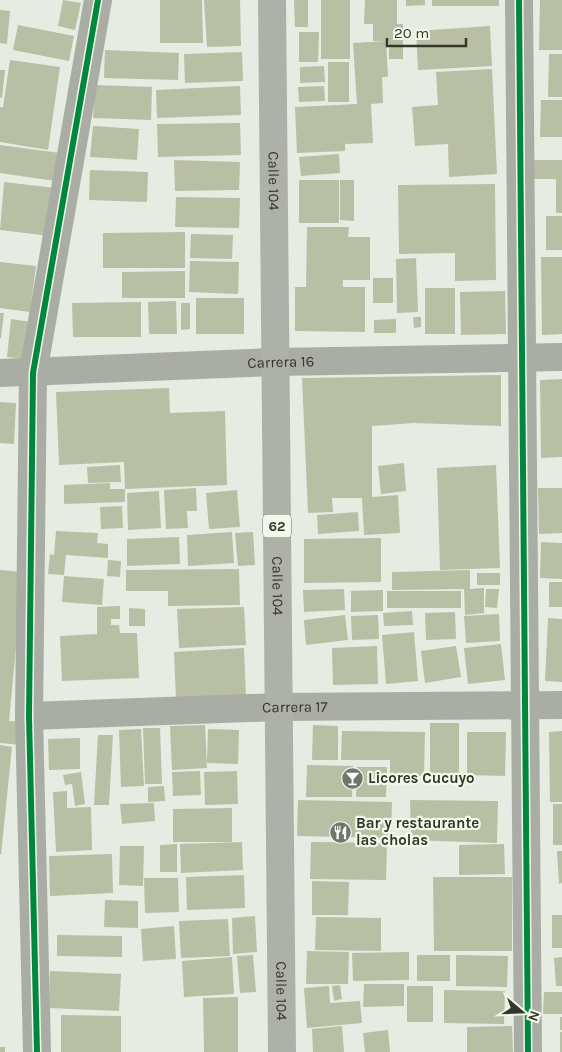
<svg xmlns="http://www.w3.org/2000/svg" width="562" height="1052" viewBox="0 0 562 1052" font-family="Karla,sans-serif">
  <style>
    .building { fill: #b9bfa4 }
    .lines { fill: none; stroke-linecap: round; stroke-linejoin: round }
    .minor { stroke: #aaada4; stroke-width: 28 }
    .major { stroke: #aeb1a8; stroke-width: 28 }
    .cycleway-casing { stroke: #f1f9ea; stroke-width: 9 }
    .cycleway { stroke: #00873e; stroke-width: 6 }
    .labels { text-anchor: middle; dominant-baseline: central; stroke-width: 4.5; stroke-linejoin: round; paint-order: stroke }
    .shield { fill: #f1f9ea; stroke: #6c7063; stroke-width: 1 }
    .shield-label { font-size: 14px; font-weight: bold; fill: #333629 }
    .street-label { font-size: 15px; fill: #333629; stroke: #f1f9ea }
    .poi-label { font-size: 15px; font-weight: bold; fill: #333629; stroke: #f1f9ea; text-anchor: start }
  </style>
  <rect width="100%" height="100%" fill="#e7ece2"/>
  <!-- building -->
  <path class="building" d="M63,0L81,3L75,30L58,26Z
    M160,0H202L203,43H160Z
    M204,0H240L241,46L207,47Z
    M294,0H308V27H295Z
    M321,0H350V59H321Z
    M365,0H397V24H403V59H389V41H392H373V24H364Z
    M406,0H425V5L406,6Z
    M432,0H499V6H432Z
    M540,0H562V50H539Z
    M0,10L10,11L7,44L0,43Z
    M18,25L74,36L69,61L13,50Z
    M490,26L492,66L418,70L416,31Z
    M299,32H319L318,62H299Z
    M386,41L388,77H382L383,103L371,104L373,143L345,144V151L297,153L295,107L357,104L353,43Z
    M105,50L179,53L178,80L104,78Z
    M242,52L243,81L185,83L184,54Z
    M549,54H562V97H548Z
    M10,60L60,67L48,150L0,142V107H3Z
    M328,62H349V102H328Z
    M324,66L325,82L300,83V67Z
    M492,69L497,174L449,177L448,144L415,146L412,107L438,105L436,72Z
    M0,70H5L2,98L0,97Z
    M95,85L152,87L151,120L93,118Z
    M240,86L241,115L157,118L156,90Z
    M324,86L325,101L299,102L298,87Z
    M541,100H562V137H540Z
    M240,123L241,155L158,157L157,124Z
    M93,126L139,129L137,160L90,157Z
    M0,145L60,153L55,181L0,173Z
    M339,154L340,173L301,176L299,157Z
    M174,160L240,162L239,190L175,191Z
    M534,160H562V213H556V179H534Z
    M90,170L148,172L147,202L89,200Z
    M299,180H339V223H299Z
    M340,180H354V221L340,220Z
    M4,182L55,188L50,236L0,230Z
    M495,184L496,280L455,281V253L399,254L398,185Z
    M176,197L240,198L239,228L175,227Z
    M546,216H562V250H546Z
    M307,227H349L348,237H370V280H343V287H365V332L295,331V287H306Z
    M185,232V268H103V233Z
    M191,234L233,235L232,259L190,258Z
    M541,257H562V334L542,335Z
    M416,258L418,312L397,313L396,259Z
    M190,261L239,262L238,294L189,292Z
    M0,262L36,266L30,312L0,308Z
    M185,271V298H122V272Z
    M373,278H393V303H373Z
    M425,288H455V334H425Z
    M505,291L506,334L461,335L460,292Z
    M196,298H244V334H196Z
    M176,301L177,334H149L148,302Z
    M141,302V337H73L72,303Z
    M181,303H190V329L181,330Z
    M0,313H4L1,338H0Z
    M413,317H421V327L414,328Z
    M11,319L38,323L34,360L7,357Z
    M396,319V333H374V320Z
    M501,375V426L414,423L372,426V497L398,495L400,533L364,535L362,498H332L333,512L308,513L302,378Z
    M562,379V457L541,458L540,380Z
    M169,388L170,413L225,411L227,485L125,489L124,462L59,465L56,392Z
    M0,402L16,403L14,444L0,443Z
    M404,463L406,491L381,494L378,466Z
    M120,465L121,482L88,483L87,467Z
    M496,465L500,568L440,570L437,468Z
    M110,483V489H125V502L64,504V485Z
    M196,488L197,511H187L188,528L166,529L164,490Z
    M538,488H562V533L539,534Z
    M237,490L240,527L209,529L206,493Z
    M159,491L161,528L128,530L127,493Z
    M122,506L123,528L101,529L100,507Z
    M358,512L359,531L318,534L317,515Z
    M56,531L98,533L97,543L108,544V558L66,555L64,575L48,574L50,554L54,555Z
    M232,532L234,563L188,566L187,535Z
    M253,532L255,565L238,566L235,533Z
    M179,537L180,564L127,566V539Z
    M381,538V582L304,583V539Z
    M541,542L562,543V579L540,578Z
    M108,560L121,561L120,577L107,576Z
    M239,569L240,605L168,606V591H126V570Z
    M0,570L23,572L9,721L25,722L23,745L0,743Z
    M470,570V589L484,588V613L465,615L464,589L392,590V572Z
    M477,573H500V585H477Z
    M64,576L104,579L102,605L62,602Z
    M549,582H562V607H549Z
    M344,589L345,610L304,612L303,590Z
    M486,589H499L497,608L485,607Z
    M383,590V611L351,612V591Z
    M387,591H461V608H387Z
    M120,606V619H111V625H119L120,633H137L139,678L62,681L60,636L97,634V607Z
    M244,607L246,645L179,648L177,609Z
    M129,608L145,609V626H129Z
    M412,611L413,625L384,626L383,613Z
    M455,612L456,639L426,640L425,613Z
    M499,614L500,641L466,643L464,616Z
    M345,615L348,640L306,645L304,620Z
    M378,615L379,639L352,640L351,616Z
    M548,618L562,619V682L545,681Z
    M414,632L418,681L386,684L382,635Z
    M501,644L505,680L468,684L464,648Z
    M377,646L378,684L333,685L332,648Z
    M456,646L461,677L425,683L421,651Z
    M244,648L246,697L176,700L174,652Z
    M430,723H459V777H430Z
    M205,725L207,768L172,770L170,726Z
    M313,725L338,726V760H312Z
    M143,728H160L162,784H145Z
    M141,729L144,786L121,787L119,730Z
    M208,729L239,730L238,764L207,763Z
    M342,731L425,732L424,776H390V760H341Z
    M562,731V802H550L549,732Z
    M467,732H506L505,776L467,775Z
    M98,735H113L109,805H94Z
    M80,738V769L49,770L48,739Z
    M0,745L12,747L1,855L0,854Z
    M307,765L353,766L352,797H306Z
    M357,767H387L386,797H356Z
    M200,771L201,795L173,796L172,772Z
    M237,771L238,804L205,805L204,772Z
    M81,772L85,804L75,806L72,784L65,785L63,775Z
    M164,786L165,801L148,802V787Z
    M67,791V808L91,807L92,850L56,852L53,792Z
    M298,800L392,802L391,838L297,836Z
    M410,800L498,801L497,843L411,840Z
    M154,803L155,821L122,824L120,804Z
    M553,804H562V845H553Z
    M232,808V842H173V809Z
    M242,842L243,870L181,873L180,844Z
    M311,842L387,843L386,880L310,879Z
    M177,844V872H160V845Z
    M504,844L505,874L459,875V845Z
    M120,846H144L143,886L119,885Z
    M557,851H562V883L559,884Z
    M112,854L113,893L50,896L49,856Z
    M244,875L245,908L187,910L186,877Z
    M433,877H512V951H434Z
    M144,878H178L179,912L145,913Z
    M312,881L349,882L348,915H312Z
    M105,900L138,901V928L104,927Z
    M552,915H562V948H552Z
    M255,916L257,952L233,954L232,918Z
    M316,917L381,918V951L315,950Z
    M228,919L230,956L181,958L179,921Z
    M174,926L176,959L143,961L141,929Z
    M57,935L122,936V957L57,956Z
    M307,951L349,952L348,984H306Z
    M409,952V980L353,981L352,953Z
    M253,955L256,992L240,993L237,956Z
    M417,955H450V981H417Z
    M456,955L508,956L507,987L456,986Z
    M232,957L234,994L184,997L182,961Z
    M562,957V986H556L554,958Z
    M50,971L121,974L119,1011L49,1008Z
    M364,984H404V1006L363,1007Z
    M340,985L342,999L334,1001L332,986Z
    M329,986L330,1003L360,1001L362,1023L307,1028L304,988Z
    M407,986H433V1022H407Z
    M444,990L505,991L504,1024L444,1023Z
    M544,992H562V1014H543Z
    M238,997V1052H204L203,998Z
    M61,1015L121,1016V1052H61Z
    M560,1017H562V1030H560Z
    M342,1026L344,1052H313L312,1029Z
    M512,1026L513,1052H467V1027Z
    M388,1030L390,1052H365L363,1033Z
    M560,1032H562V1052H560Z
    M0,1047H5V1052H0Z"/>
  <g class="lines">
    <!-- minor -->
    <g class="minor">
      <path d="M519,0L528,1052"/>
      <path id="s1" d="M0,373L275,362L562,357"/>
      <path id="s2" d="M29,716L279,707L562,705"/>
      <path d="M37,1052L29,716L33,373L98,0"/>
    </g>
    <!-- major -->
    <path class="major" id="s3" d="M272,0L282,1052"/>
    <defs>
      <path id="cycleway" d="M519,0L528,1052
        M37,1052L29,716L33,373L98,0"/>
    </defs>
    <!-- cycleway casing -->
    <use href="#cycleway" class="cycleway-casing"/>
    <!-- cycleway -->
    <use href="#cycleway" class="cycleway"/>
  </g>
  <!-- icons -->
  <defs>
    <symbol id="bar-disc" viewBox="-11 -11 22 22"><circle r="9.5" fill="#72766a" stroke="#f1f9ea"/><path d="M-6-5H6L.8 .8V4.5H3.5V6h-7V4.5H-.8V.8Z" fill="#fff"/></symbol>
    <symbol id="restaurant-disc" viewBox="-11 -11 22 22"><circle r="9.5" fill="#72766a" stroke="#f1f9ea"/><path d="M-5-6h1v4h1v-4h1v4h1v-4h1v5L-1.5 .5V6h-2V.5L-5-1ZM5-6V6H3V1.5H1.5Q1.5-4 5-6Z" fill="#fff"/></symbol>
  </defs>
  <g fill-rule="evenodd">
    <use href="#bar-disc" x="340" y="766" width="25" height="25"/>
    <use href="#restaurant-disc" x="328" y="820" width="25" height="25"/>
  </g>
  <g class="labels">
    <!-- shield labels -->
    <rect class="shield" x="263" y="514.5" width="28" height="23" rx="4"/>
    <g class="shield-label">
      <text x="277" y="526">62</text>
    </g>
    <!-- street labels -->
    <g class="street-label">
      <text stroke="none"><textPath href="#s3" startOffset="181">Calle 104</textPath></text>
      <text stroke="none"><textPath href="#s1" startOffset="281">Carrera 16</textPath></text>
      <text stroke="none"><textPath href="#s3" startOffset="586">Calle 104</textPath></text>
      <text stroke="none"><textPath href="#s2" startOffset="266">Carrera 17</textPath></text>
      <text stroke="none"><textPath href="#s3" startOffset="991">Calle 104</textPath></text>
    </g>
    <!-- poi labels -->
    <g class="poi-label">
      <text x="368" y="778">Licores Cucuyo</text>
      <text x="356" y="823">Bar y restaurante<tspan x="356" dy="17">las cholas</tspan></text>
    </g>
  </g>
  <!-- north arrow -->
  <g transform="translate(522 1012) rotate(109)" stroke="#f1f9ea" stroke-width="4" paint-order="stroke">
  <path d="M0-4L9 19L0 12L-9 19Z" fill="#333629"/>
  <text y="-8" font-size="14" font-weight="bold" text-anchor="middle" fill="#333629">N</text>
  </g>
  <!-- scale -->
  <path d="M387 38v8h79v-8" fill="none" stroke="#333629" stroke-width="2.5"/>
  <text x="394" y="38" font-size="15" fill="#333629" stroke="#f1f9ea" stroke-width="4" paint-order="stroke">20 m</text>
</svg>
